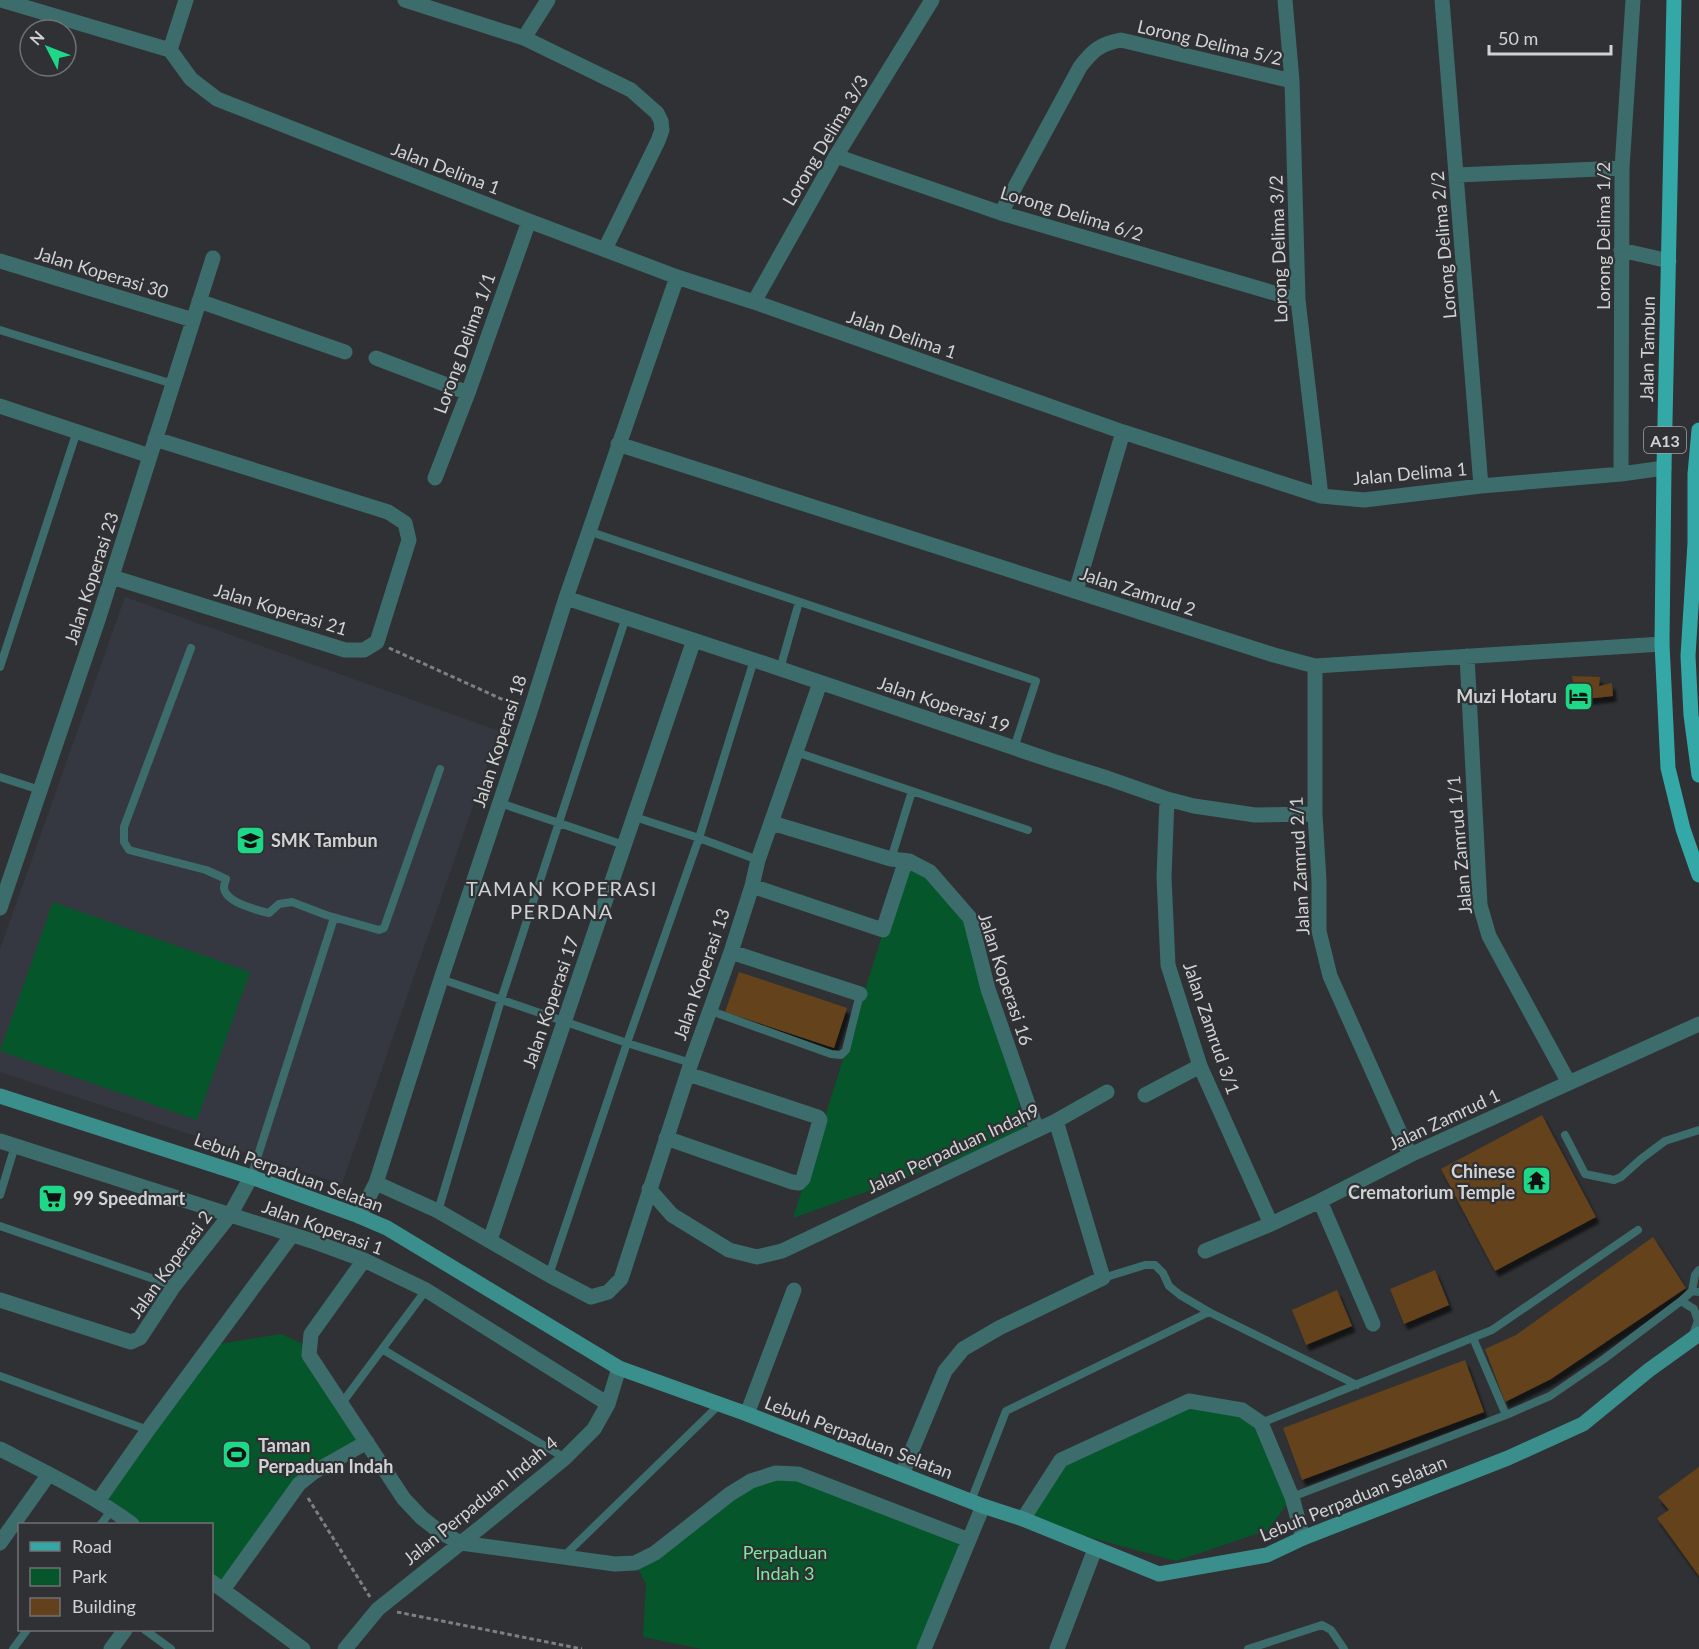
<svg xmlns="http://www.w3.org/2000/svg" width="1699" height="1649" viewBox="0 0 1699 1649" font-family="Lato,sans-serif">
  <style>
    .built { fill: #363841 }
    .green { fill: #06562b }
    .building { fill: #63421b; filter: url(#shadow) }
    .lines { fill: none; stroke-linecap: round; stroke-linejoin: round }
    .path { stroke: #7e7f82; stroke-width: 3; stroke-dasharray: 4.5 3; stroke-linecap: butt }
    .lane { stroke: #3c6d6c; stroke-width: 8 }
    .street { stroke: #3c6d6c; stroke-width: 15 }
    .secondary { stroke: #3a8f8d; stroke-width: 15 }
    .primary { stroke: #34a8a7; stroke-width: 15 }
    .labels { text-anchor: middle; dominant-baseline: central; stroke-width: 4.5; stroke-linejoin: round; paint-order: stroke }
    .shield { fill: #303134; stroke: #a1a2a4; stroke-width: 1.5 }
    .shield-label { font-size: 16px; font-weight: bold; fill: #d1d2d4 }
    .street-label { font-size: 18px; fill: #d1d2d4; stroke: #303134 }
    .poi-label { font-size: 18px; font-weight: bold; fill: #d1d2d4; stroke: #303134; text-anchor: start }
    .park-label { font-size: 18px; fill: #7bea9e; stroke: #303134 }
    .neighbourhood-label { font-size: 20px; letter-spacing: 1.5px; fill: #d1d2d4; stroke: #303134 }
  </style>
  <defs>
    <filter id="shadow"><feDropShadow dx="3.5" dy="6" stdDeviation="1.5" flood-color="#0009"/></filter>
  </defs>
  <rect width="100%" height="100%" fill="#303134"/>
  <!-- built -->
  <path class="built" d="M125,597L499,731L342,1184L0,1072V949Z"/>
  <!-- green -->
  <path class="green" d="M921,868L970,918L1027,1134L793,1218L903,869Z
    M53,902L250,972L197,1120L0,1051Z
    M281,1334L305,1345L361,1440L311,1469L222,1583L212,1576V1524H141L105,1499L219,1344Z
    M1189,1401L1261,1423L1292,1497L1268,1530L1176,1561L1023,1519L1061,1460Z
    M776,1473L969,1540L920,1649H702L643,1637L646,1584L635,1563Z"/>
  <!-- building -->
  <path class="building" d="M1572,676L1600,677L1599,686L1612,683L1613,696L1576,700Z
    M739,972L847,1008L834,1048L725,1012Z
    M1542,1115L1596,1217L1495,1271L1441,1169Z
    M1653,1237L1686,1288L1551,1379L1505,1402L1485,1349L1516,1335Z
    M1435,1270L1449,1305L1404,1324L1390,1289Z
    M1337,1290L1352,1326L1306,1345L1292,1310Z
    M1465,1360L1484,1412L1302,1480L1283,1428Z
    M1699,1467V1576L1657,1518L1669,1510L1658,1497Z"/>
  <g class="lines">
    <!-- path -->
    <path class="path" d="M389,648L517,706
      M308,1498L370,1597
      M397,1612L582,1649"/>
    <!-- lane -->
    <path class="lane" d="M0,330L173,384
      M588,531L1036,681L1014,748
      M191,648L124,827V842L129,850L206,870L226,879C225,882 224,885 224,888C226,903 257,910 269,913L279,904L292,902L326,915L379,930L384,928L440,769
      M0,667L77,431
      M780,669L799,602
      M796,752L1028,830
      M0,777L40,790
      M500,803L624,845
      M635,817L699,838L758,860
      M891,859L912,791
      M441,979L627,1043L691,1063
      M711,1011L831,1054L841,1055L846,1050L860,994
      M1565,1135L1585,1174L1614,1180L1621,1177L1641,1159L1665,1141L1699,1130
      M251,1177L334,918
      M0,1195L15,1146
      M438,1211L501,1000L626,617
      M0,1226L174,1286
      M549,1275L627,1043L699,838L754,660
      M1103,1278L1145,1265H1155L1163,1273L1169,1286L1180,1295L1209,1312L1357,1385
      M1692,1291L1695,1275L1699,1270
      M1681,1301L1694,1309L1698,1321L1692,1337
      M1473,1338L1506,1415
      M382,1349L565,1458
      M0,1376L148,1430
      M342,1403L426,1290
      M1261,1423L1492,1330L1638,1230
      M1292,1497L1506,1415L1550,1396L1604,1359L1681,1301L1692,1291L1699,1292
      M971,1501L1006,1411L1209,1312
      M101,1524L112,1510
      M563,1557L720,1404
      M145,1630L171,1649
      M13,1649L27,1630
      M1248,1649L1322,1625L1331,1630L1344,1649"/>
    <!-- street -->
    <path class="street" d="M1,0L170,50
      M405,0L524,38L631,90L657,113L661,121L662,130L658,141L605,249
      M1285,0L1292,81L1298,300L1321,496
      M1442,0L1481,486
      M524,38L548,0
      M170,50L191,79L217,99L529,221L677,277L754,302L1123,432L1321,496L1364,500L1481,486L1621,474L1664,468
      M170,50L186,0
      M836,156L1001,213L1298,300
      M1457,175L1622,168
      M1001,213L1080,67C1093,50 1100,44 1121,40L1292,81
      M1621,250L1669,261
      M0,261L193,320
      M199,301L345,352
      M754,302L836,156L932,0
      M376,358L468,393
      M0,406L150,456
      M618,444L1274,655L1315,666L1662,644
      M1621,474L1622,168L1633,0
      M435,478L468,393L529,221
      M112,577L345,650H364L377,642L409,540L405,523L388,512L155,439
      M1076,591L1123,432
      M566,598L754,660L1056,762L1107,778L1167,799L1194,806L1255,815L1315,814
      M1467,656L1480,905L1489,936L1569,1083
      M1315,666V814L1319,881V931L1330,976L1410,1155
      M1167,799L1164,877L1168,965L1200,1066L1271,1224
      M772,823L891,859L909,861L930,872L970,918L988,989L1037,1130
      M752,886L883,930L903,869L909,861
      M0,908L98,620L213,258
      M731,952L860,994
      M1145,1095L1200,1066
      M666,1138L792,1182L799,1183L803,1179L820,1120L818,1117L688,1074
      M0,1141L312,1241L364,1260L426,1290L608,1404
      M376,1183L438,1211L549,1275L591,1297L608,1292L621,1279L691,1063L731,952L752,886L758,860L820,683
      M649,1189L672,1215L729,1250L757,1257L782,1251L1056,1121L1107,1092
      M1320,1201L1373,1324
      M359,1216L376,1183L441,979L530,712L566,598L677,277
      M490,1240L694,640
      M1205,1251L1271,1224L1320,1201L1410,1155L1699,1024
      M364,1260L311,1334L309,1355L404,1499L422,1518L440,1532L461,1543L615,1564L635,1563L655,1553L730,1494L751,1481L776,1473L798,1474L969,1540
      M0,1300L131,1342L140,1338L174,1286L230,1215L251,1177
      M747,1414L794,1290
      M0,1449C45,1472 91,1494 132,1524
      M902,1474L945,1371L963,1349L999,1328L1103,1278L1056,1121
      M98,1501L148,1430L292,1235
      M1023,1519L1061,1460L1189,1401L1242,1410L1261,1423L1292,1497L1303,1538
      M0,1543L49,1474
      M212,1582L303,1649
      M223,1590L299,1484L314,1472L367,1442
      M111,1649L125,1630
      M345,1649L378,1609L481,1527L565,1458L594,1429L608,1404L619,1368
      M924,1649L983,1506
      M1057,1649L1095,1549"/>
    <!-- secondary -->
    <path class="secondary" d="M0,1096L251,1177L359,1216L387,1228L619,1368L747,1414L983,1506L1023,1519L1159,1574L1267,1555L1303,1538L1508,1458L1583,1424L1649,1370L1699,1334"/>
    <!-- primary -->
    <path class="primary" d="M1674,0L1664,468L1662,644L1668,768L1683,829L1699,875
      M1699,430L1695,474V543L1688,656L1691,715L1699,775"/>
  </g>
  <!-- icons -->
  <defs>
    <symbol id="hotel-square" viewBox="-11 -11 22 22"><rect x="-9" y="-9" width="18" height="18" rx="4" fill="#1ed888" stroke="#303134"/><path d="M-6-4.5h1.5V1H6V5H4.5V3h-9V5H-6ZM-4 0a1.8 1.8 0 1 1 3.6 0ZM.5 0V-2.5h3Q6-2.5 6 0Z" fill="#111"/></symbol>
    <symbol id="school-square" viewBox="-11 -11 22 22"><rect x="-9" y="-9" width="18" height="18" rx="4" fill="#1ed888" stroke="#303134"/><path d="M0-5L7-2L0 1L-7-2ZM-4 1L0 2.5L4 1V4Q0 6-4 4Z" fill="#111"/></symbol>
    <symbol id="temple-square" viewBox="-11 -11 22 22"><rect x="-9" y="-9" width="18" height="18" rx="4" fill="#1ed888" stroke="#303134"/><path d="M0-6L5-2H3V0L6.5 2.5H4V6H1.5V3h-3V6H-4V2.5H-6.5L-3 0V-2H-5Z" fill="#111"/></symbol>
    <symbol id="supermarket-square" viewBox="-11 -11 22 22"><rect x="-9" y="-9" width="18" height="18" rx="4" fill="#1ed888" stroke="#303134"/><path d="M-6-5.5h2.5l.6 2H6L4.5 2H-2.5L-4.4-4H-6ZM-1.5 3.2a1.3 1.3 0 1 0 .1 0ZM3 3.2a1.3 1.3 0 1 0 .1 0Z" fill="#111"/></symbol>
    <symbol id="stadium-square" viewBox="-11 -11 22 22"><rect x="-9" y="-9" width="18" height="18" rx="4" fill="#1ed888" stroke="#303134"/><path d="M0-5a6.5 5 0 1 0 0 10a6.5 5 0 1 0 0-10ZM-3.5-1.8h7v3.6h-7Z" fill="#111"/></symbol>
  </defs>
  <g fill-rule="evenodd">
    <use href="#hotel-square" x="1562" y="680" width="33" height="33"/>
    <use href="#school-square" x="234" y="824" width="33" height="33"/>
    <use href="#temple-square" x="1520" y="1164" width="33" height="33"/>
    <use href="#supermarket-square" x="36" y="1182" width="33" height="33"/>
    <use href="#stadium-square" x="220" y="1438" width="33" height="33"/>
  </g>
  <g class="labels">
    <!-- shield labels -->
    <rect class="shield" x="1644" y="427" width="42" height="26" rx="4.5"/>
    <g class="shield-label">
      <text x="1665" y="440">A13</text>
    </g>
    <!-- street labels -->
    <g class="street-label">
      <text transform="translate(1210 42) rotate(13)">Lorong Delima 5/2</text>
      <text transform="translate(825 140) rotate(-59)">Lorong Delima 3/3</text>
      <text transform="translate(446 168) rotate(21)">Jalan Delima 1</text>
      <text transform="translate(1072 213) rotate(17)">Lorong Delima 6/2</text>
      <text transform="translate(1603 236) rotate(-90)">Lorong Delima 1/2</text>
      <text transform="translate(1443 245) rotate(-95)">Lorong Delima 2/2</text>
      <text transform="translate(1278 249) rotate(-92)">Lorong Delima 3/2</text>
      <text transform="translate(102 272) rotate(17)">Jalan Koperasi 30</text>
      <text transform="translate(902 334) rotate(19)">Jalan Delima 1</text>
      <text transform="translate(464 343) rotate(-70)">Lorong Delima 1/1</text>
      <text transform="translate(1647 349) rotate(-89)">Jalan Tambun</text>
      <text transform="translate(1410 473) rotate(-5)">Jalan Delima 1</text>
      <text transform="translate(91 578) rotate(-72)">Jalan Koperasi 23</text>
      <text transform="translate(1138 591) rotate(18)">Jalan Zamrud 2</text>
      <text transform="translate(281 609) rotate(17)">Jalan Koperasi 21</text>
      <text transform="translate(944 704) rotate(19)">Jalan Koperasi 19</text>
      <text transform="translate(499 741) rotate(-72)">Jalan Koperasi 18</text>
      <text transform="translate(1459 845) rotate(-95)">Jalan Zamrud 1/1</text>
      <text transform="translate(1299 866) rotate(-93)">Jalan Zamrud 2/1</text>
      <text transform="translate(701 974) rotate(-71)">Jalan Koperasi 13</text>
      <text transform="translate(1006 979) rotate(72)">Jalan Koperasi 16</text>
      <text transform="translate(550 1002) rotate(-71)">Jalan Koperasi 17</text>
      <text transform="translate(1212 1028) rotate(71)">Jalan Zamrud 3/1</text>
      <text transform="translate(1444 1119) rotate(-25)">Jalan Zamrud 1</text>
      <text transform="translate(953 1148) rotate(-25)">Jalan Perpaduan Indah9</text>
      <text transform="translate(289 1172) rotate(20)">Lebuh Perpaduan Selatan</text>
      <text transform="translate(323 1227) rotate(20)">Jalan Koperasi 1</text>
      <text transform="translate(170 1264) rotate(-54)">Jalan Koperasi 2</text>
      <text transform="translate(859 1437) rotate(21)">Lebuh Perpaduan Selatan</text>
      <text transform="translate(1353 1498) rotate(-22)">Lebuh Perpaduan Selatan</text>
      <text transform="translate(480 1500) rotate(-39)">Jalan Perpaduan Indah 4</text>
    </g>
    <!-- poi labels -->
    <g class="poi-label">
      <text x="1557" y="696" text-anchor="end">Muzi Hotaru</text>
      <text x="271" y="840">SMK Tambun</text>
      <text x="1515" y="1171" text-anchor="end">Chinese<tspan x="1515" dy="21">Crematorium Temple</tspan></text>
      <text x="73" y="1198">99 Speedmart</text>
      <text x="258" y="1445">Taman<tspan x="258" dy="21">Perpaduan Indah</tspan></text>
    </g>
    <!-- park labels -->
    <g class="park-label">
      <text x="785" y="1552">Perpaduan<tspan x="785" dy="21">Indah 3</tspan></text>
    </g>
    <!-- neighbourhood labels -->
    <g class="neighbourhood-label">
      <text x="562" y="888">TAMAN KOPERASI<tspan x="562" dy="23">PERDANA</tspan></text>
    </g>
  </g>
  <!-- legend -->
  <rect x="18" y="1523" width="195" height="108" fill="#303134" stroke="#707174" stroke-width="1.5"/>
  <rect x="30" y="1542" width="30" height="9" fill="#34a8a7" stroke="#707174" stroke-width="1.5"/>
  <text x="72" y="1553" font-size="18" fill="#d1d2d4">Road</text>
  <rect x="30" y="1568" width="30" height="18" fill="#06562b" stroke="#707174" stroke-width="1.5"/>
  <text x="72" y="1583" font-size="18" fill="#d1d2d4">Park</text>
  <rect x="30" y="1598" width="30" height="18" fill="#63421b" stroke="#707174" stroke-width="1.5"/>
  <text x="72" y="1613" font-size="18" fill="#d1d2d4">Building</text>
  <!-- north arrow -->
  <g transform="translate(48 48) rotate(312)"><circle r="28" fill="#303134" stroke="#707174" stroke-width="1.5"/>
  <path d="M0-4.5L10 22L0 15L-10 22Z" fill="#1ed888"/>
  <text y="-9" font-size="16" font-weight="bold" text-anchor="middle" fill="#d1d2d4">N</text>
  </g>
  <!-- scale -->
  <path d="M1489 45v9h122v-9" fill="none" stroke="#d1d2d4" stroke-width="3"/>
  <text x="1498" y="45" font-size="18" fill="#d1d2d4" stroke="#303134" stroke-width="4.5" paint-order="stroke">50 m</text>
</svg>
